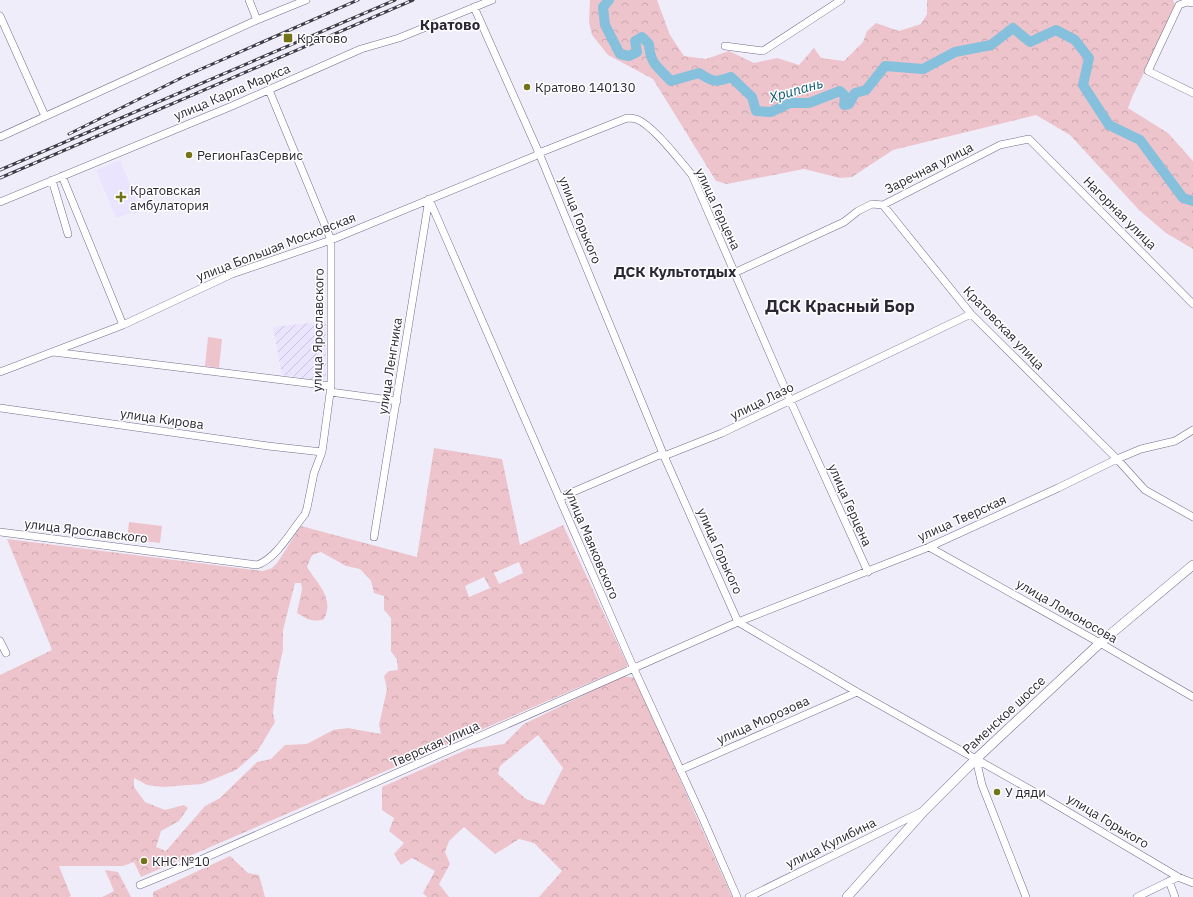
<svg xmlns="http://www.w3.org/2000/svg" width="1193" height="897" viewBox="0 0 1193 897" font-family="'IBM Plex Sans',sans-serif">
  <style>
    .built { fill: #ebe4fe }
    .industrial { fill: url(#industrial-furrows) }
    .forest { fill: url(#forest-crowns); fill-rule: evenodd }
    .pitch { fill: #edc4cc }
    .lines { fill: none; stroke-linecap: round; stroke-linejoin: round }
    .river { stroke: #85c0dc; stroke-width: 10 }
    .minor-casing { stroke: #746c8b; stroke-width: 8 }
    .secondary-casing { stroke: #746c8b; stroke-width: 10 }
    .minor { stroke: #fff; stroke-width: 7 }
    .secondary { stroke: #fff; stroke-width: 9 }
    .rail-casing { stroke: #3f3c49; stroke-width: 3 }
    .rail { stroke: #fff; stroke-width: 1.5; stroke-dasharray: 4.5; stroke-linecap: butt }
    .poi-dot { fill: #747317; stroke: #fff; stroke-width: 1.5 }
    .labels { text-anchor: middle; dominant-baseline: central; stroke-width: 3; stroke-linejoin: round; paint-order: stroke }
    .poi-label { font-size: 13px; fill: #2b2734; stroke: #fff; text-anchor: start }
    .street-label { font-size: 13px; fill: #2b2734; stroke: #fff }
    .water-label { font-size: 14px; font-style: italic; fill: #025671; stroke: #fff }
    .quarter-label { font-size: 15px; font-weight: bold; fill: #2b2734; stroke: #fff }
    .district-label { font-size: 17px; font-weight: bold; fill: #2b2734; stroke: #fff }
  </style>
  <defs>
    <pattern id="industrial-furrows" width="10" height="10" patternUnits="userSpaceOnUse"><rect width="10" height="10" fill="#ebe4fe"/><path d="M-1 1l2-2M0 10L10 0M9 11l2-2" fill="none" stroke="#cac4da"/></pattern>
    <pattern id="forest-crowns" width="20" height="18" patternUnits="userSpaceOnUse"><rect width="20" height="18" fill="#edc4cc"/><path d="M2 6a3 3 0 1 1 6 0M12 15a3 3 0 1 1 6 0" fill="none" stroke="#cba8b0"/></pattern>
  </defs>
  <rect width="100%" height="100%" fill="#f0edfb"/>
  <!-- built -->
  <path class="built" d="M120,160L141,211L135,214L131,213L116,218L96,170Z"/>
  <!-- industrial -->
  <path class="industrial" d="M326,321V381L282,375L273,327Z"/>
  <!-- forest -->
  <path class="forest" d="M590,0H657L670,35L684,56L706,59L729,51L754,63L777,58L799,65L814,48L821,58L844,61L863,42L867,31L876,23L899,31L921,24L927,14V0H1173L1176,7L1133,95L1128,108L1168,133L1193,161V249L1166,233L1139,210L1070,135L1036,115L893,150L852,177L840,178L804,169L727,184L716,181L653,79L608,55L592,35L589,22Z
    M434,448L502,459L520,545L563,525L628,666L141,877L134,862L123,866H59L71,896L69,897H0V675L52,650L7,539L263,571L272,568L277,563L301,526L417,557ZM321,552L346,566L360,569L371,581L374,593L384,596V610L391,618V651L397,660L398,670L389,671L384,676L387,689L379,725L381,734L348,728L333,730L307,744L285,745L271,759L257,762L220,798L205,806L166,851L156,847L161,831L179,821L188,808L184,805L165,810L145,802L134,787V778L147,785L163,787L202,784L236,770L257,752L275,722L273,713L277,678L283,649V630L295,583H301L302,589L297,613C306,619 314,623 324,619C335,599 317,583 307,567L312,555ZM519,562L523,573L499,584L494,573ZM484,577L490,588L469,597L465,586Z
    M623,676L635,678L732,897H539L562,871L534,843L519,839L495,854L464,827L449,841L445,852L450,864L439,884L449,897H427L423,893L435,871L412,858L401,865L394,854L404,843L389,831L394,818L382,810V787L468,749L504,744L524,724ZM538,735L563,768L544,805L526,799L498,774L500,766Z
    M230,856L248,873L259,875L265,897H153V892Z
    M105,870L118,872L131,897H102L114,891Z"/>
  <!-- pitch -->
  <path class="pitch" d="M208,337L222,339L219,368L205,366Z
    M129,522L162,526L160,543L127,539Z"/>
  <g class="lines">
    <!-- river -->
    <path class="river" d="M609,0L603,7L605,25L620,54L629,56L637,52L635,41L642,37L649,44C650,64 658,67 671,81L699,73C713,82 715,83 731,77L752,97L756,111L771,112L790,103H809L840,91L845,96L844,105L849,104L855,93L866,90L885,66L923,69L955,52L991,45L1013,28L1030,42L1056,30L1075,40L1089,58L1083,85L1109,125L1140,140L1183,198L1193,201"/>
    <defs>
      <path id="minor" d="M249,0L257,20
        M1193,3L1187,2L1179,5L1148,71L1193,93
        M474,7L539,153L664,456L738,622L857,692L1038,794L1178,877L1193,883
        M0,16L45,116
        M725,46L763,51L841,0
        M0,137L257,20L306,0
        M62,176L123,325
        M52,180L68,234
        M429,199L634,669L703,819L737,897
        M0,202L232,106L361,49L399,38L492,0
        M883,205L971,314L1117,459L1145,490L1193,517
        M734,273L844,222L858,211L872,204L883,205L1000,145L1029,139L1193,304
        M53,352L331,386
        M0,372L123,325L232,274L331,240L535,156L539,153L627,118C629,118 633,118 636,119C653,125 680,161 692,175L790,400L868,572
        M330,392L397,401
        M0,408L268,446L322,452
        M559,498L659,455L664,456L722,433L971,314
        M0,532L257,565C276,559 292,530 305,514L307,508L314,473L322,452L331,386V240L269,90
        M374,537L429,199
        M929,547L1100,643L1193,697
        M0,641L6,653
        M976,759L982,785L1026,897
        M680,770L857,692
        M1169,881L1175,897
        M140,885L191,864L738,622L929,547L1058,488L1117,459L1141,449L1175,441L1193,430
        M749,897L921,812
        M1137,897L1178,877"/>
      <path id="secondary" d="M847,897L924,811L976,759L1100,643L1193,565"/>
    </defs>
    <!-- minor casing -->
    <use href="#minor" class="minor-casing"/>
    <!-- secondary casing -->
    <use href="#secondary" class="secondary-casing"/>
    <!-- minor -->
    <use href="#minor" class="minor"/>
    <!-- secondary -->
    <use href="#secondary" class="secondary"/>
    <defs>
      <path id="rail" d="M69,134L183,77L358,0
        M0,170L395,0
        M0,178L413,0"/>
    </defs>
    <!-- rail casing -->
    <use href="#rail" class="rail-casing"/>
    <!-- rail -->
    <use href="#rail" class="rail"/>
  </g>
  <!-- markers -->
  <g class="poi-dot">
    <rect x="283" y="33" width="10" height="10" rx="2"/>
    <circle cx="527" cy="87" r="4"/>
    <circle cx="189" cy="155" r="4"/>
    <path d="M119 191h4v4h4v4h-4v4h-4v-4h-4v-4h4z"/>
    <circle cx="997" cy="792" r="4"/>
    <circle cx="144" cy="861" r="4"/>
  </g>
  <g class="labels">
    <!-- poi labels -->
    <g class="poi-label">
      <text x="297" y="38">Кратово</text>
      <text x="535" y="87">Кратово 140130</text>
      <text x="197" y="155">РегионГазСервис</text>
      <text x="130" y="190">Кратовская<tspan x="130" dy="15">амбулатория</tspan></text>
      <text x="1005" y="792">У дяди</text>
      <text x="152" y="861">КНС №10</text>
    </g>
    <!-- street labels -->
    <g class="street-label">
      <text transform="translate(232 92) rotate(-23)">улица Карла Маркса</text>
      <text transform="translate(929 168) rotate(-27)">Заречная улица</text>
      <text transform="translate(718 209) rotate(65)">улица Герцена</text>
      <text transform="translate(1120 213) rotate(45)">Нагорная улица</text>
      <text transform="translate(580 220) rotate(68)">улица Горького</text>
      <text transform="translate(276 247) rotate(-21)">улица Большая Московская</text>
      <text transform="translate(1004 328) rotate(46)">Кратовская улица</text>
      <text transform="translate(318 330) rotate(-89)">улица Ярославского</text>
      <text transform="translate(390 366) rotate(-81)">улица Ленгника</text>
      <text transform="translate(762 401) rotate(-26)">улица Лазо</text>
      <text transform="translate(162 419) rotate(8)">улица Кирова</text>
      <text transform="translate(850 505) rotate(66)">улица Герцена</text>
      <text transform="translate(962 518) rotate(-24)">улица Тверская</text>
      <text transform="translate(86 531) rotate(7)">улица Ярославского</text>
      <text transform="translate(592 544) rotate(67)">улица Маяковского</text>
      <text transform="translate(720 551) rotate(66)">улица Горького</text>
      <text transform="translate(1067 611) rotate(30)">улица Ломоносова</text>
      <text transform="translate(1004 715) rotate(-43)">Раменское шоссе</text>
      <text transform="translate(763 720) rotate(-24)">улица Морозова</text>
      <text transform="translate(435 744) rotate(-24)">Тверская улица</text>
      <text transform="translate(1108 821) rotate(31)">улица Горького</text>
      <text transform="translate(831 843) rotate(-26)">улица Кулибина</text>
    </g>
    <!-- water labels -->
    <g class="water-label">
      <text transform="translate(796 90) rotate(-16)">Хрипань</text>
    </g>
    <!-- quarter labels -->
    <g class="quarter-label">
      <text x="450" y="24">Кратово</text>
      <text x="675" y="271">ДСК Культотдых</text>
    </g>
    <!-- district labels -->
    <g class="district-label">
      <text x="840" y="306">ДСК Красный Бор</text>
    </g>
  </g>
</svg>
